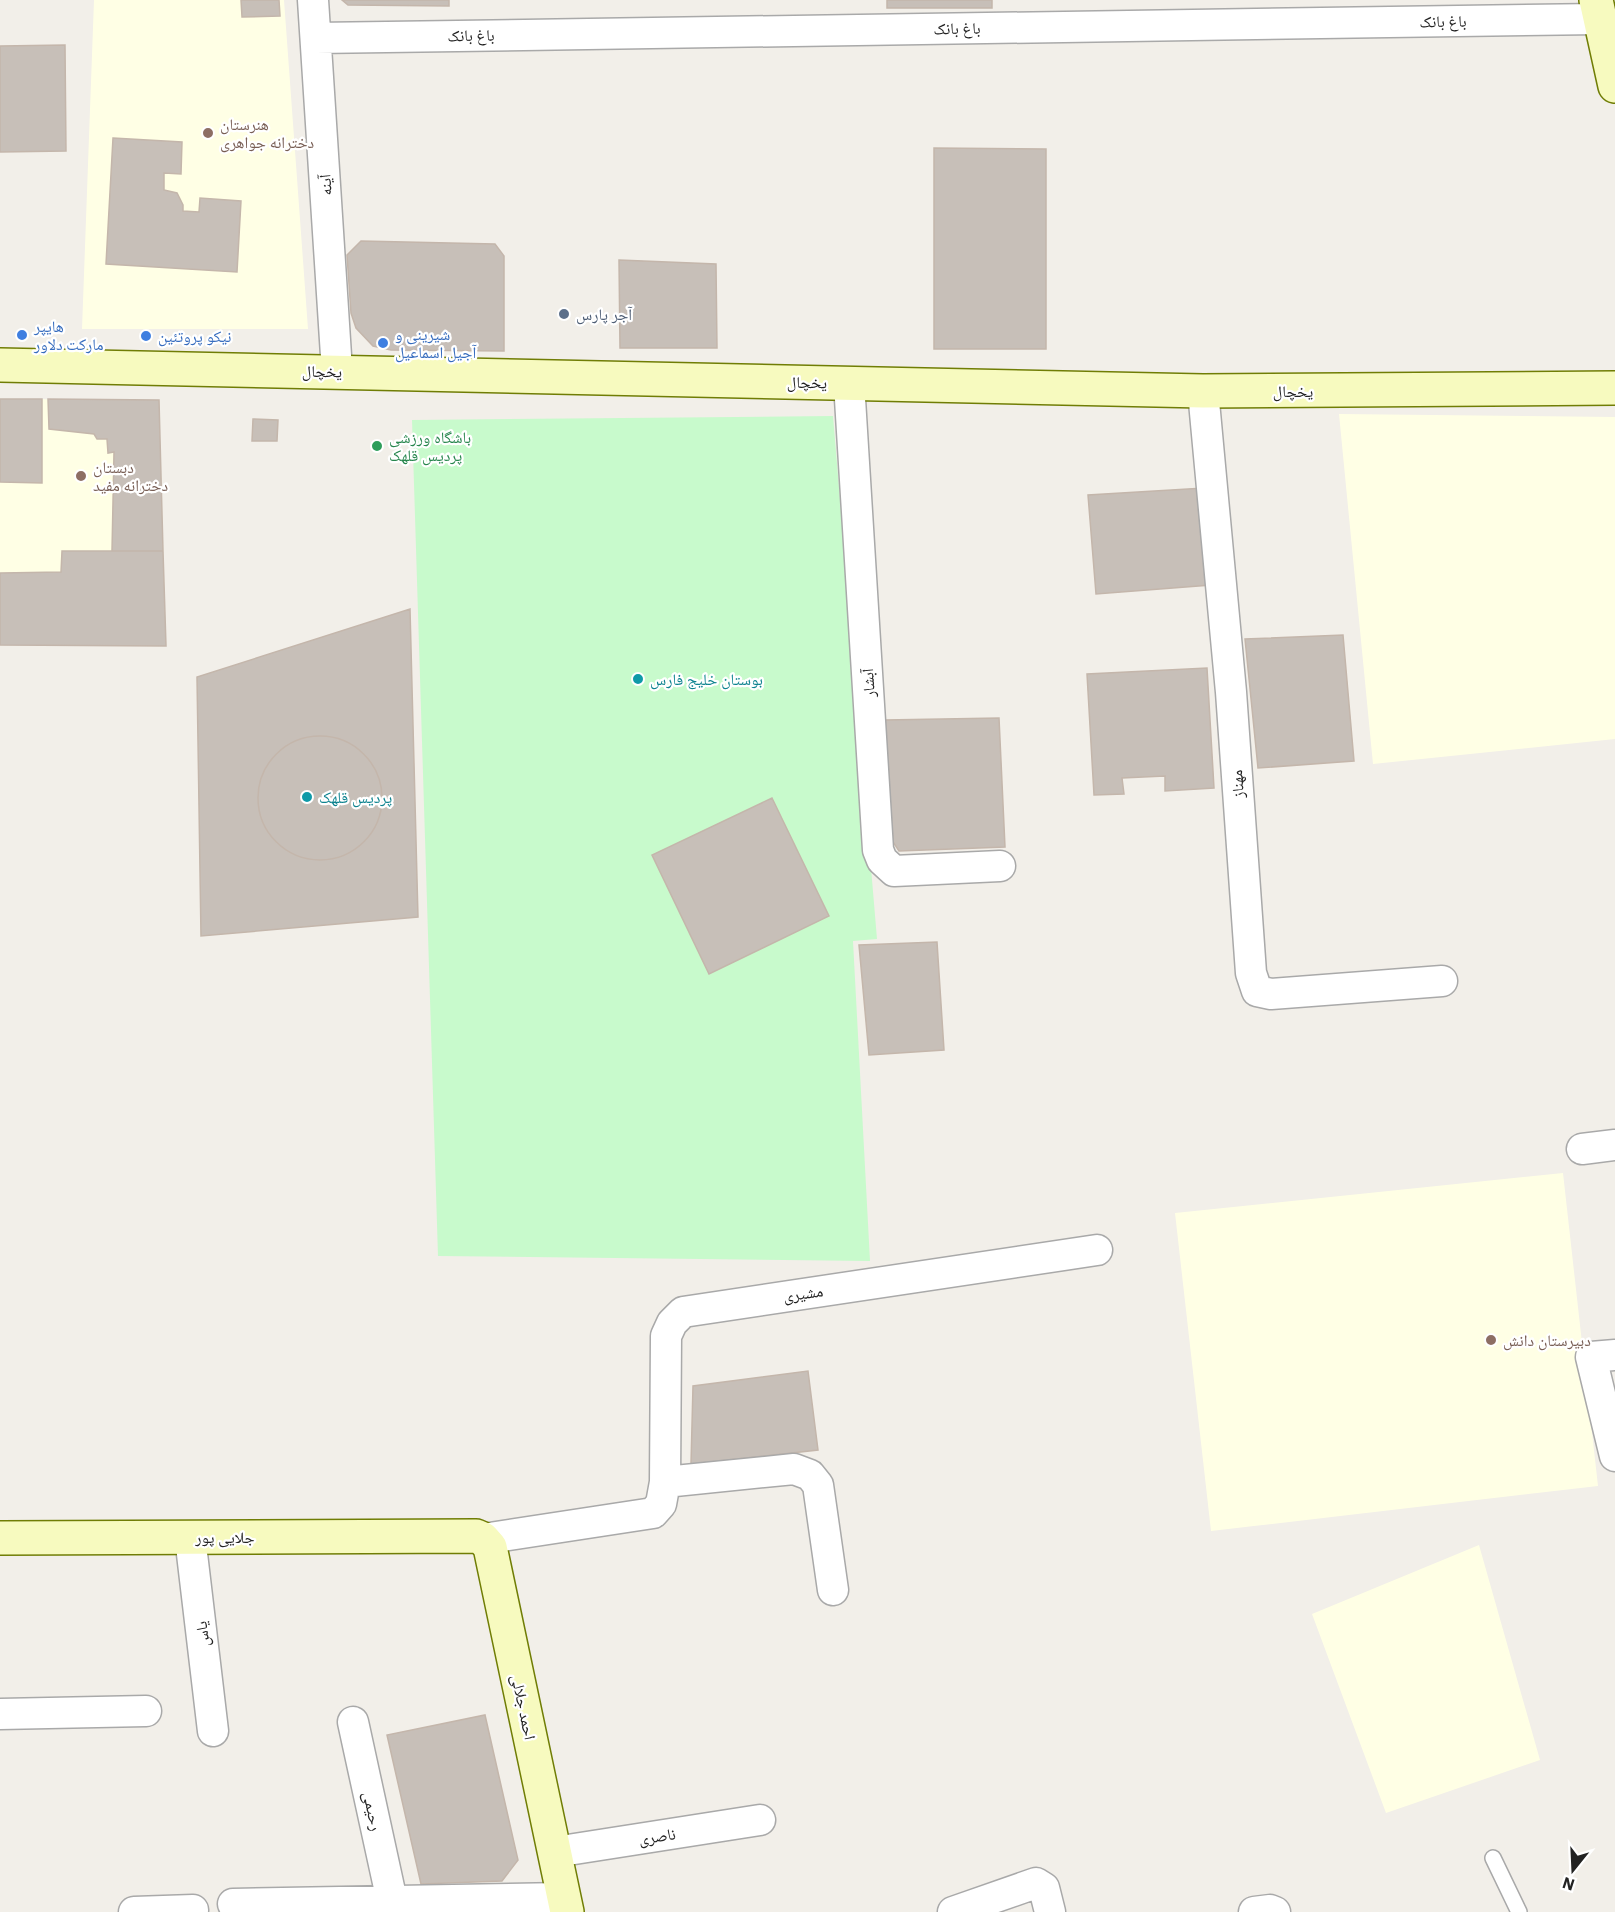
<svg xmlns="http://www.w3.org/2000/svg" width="1615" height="1912" viewBox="0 0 1615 1912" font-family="'IBM Plex Sans','Noto Naskh Arabic',sans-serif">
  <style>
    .education { fill: #ffffe5 }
    .park { fill: #c8facc }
    .building { fill: #c7bfb8; stroke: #c4b6ab; stroke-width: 1.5 }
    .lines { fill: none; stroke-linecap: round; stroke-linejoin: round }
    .lane-casing { stroke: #a9a9a9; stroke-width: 18 }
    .street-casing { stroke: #a9a9a9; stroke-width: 33 }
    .secondary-casing { stroke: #707d05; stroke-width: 36 }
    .lane { stroke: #fff; stroke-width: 15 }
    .street { stroke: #fff; stroke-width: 30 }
    .secondary { stroke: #f7fabf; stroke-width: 33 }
    .education-dot { fill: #8d6e63; stroke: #fff; stroke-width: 2 }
    .service-dot { fill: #5c6f8a; stroke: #fff; stroke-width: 2 }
    .shop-dot { fill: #3f7fe0; stroke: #fff; stroke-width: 2 }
    .leisure-dot { fill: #2e9e5b; stroke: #fff; stroke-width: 2 }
    .culture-dot { fill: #0f9aa8; stroke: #fff; stroke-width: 2 }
    .labels { text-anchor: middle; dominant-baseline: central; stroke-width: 4.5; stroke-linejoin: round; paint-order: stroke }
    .street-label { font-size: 16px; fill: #222; stroke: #fff }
    .education-label { font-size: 16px; fill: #785e54; stroke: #fff; text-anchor: start }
    .service-label { font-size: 16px; fill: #4e5e75; stroke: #fff; text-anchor: start }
    .shop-label { font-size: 16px; fill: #366cbe; stroke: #fff; text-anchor: start }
    .leisure-label { font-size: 16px; fill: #27864d; stroke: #fff; text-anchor: start }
    .culture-label { font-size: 16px; fill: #0d838f; stroke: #fff; text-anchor: start }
  </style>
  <rect width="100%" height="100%" fill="#f2efe9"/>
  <!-- education -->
  <path class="education" d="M94,0H284L308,329H82Z
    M0,399L159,400L166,646L0,645Z
    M1339,414L1615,417V739L1373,764Z
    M1563,1173L1598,1486L1211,1531L1175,1213Z
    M1479,1545L1540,1760L1386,1813L1312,1614Z"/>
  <!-- park -->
  <path class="park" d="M833,416L877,939L853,941L870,1261L438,1256L412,420Z"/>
  <!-- building -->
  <path class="building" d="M241,0H279L280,16L242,17Z
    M342,0H449V6L348,5Z
    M887,0H992V8H887Z
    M65,45L66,151L0,152V46Z
    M113,138L182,142L181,174L164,173V190L177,193L183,205V211L199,212L200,198L241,201L237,272L106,264Z
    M934,148L1046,149V349H934Z
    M361,241L495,244L504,256V351L391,350L373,346L356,328L351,313L347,255Z
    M619,260L716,264L717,348H620Z
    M0,399H42V483L0,482Z
    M48,399L159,400L163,551H112L114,452L108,453L107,439H97L94,434L49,429Z
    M253,419L278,420L277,441H252Z
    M1204,488L1211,585L1096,594L1088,495Z
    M62,551H163L166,646L0,645V573L61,572Z
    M410,609L418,917L201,936L197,677Z
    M1343,635L1354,761L1258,768L1245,639Z
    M1207,668L1214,788L1165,791V776L1122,778L1124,794L1094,795L1087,674Z
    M999,718L1005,847L899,851L893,842L885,720Z
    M258 798a62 62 0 1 1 124 0a62 62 0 1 1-124 0Z
    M772,798L829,916L709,974L652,855Z
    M937,942L944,1050L869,1055L859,945Z
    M808,1371L818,1450L691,1464L693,1386Z
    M485,1715L518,1860L502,1881L421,1884L387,1735Z"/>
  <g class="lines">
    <defs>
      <path id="lane" d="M1493,1858L1519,1912"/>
      <path id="street" d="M313,0L337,371
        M316,38L1599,19
        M849,383L878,850L882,860L894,871L1000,866
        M1203,391L1231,692L1251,973L1257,991L1271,994L1442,981
        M1582,1149L1615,1145
        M1615,1355L1591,1357L1615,1456
        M665,1482L794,1469L810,1475L818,1485L833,1590
        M190,1537L213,1731
        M483,1539L653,1513L661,1504L665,1482L666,1336L672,1323L683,1312L1097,1250
        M0,1714L146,1711
        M353,1722L392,1901
        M555,1852L760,1820
        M233,1904L564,1898
        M134,1912L193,1910
        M953,1912L1036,1883L1044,1888L1050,1912
        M1254,1912L1270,1910L1275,1912"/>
      <path id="secondary" d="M1596,0L1615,86
        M0,365L1203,391L1615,388
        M0,1538L476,1536L483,1539L490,1547L567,1912"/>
    </defs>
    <!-- lane casing -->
    <use href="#lane" class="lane-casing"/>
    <!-- street casing -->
    <use href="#street" class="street-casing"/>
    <!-- secondary casing -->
    <use href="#secondary" class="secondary-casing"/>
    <!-- lane -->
    <use href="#lane" class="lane"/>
    <!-- street -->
    <use href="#street" class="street"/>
    <!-- secondary -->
    <use href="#secondary" class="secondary"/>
  </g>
  <!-- markers -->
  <g class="education-dot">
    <circle cx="208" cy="133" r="6"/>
    <circle cx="81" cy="476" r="6"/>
    <circle cx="1491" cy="1340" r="6"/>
  </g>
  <circle class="service-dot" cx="564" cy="314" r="6"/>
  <g class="shop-dot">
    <circle cx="22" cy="335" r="6"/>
    <circle cx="146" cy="336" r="6"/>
    <circle cx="383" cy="343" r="6"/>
  </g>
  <circle class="leisure-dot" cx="377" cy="446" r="6"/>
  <g class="culture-dot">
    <circle cx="638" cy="679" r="6"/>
    <circle cx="307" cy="797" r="6"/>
  </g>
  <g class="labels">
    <!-- street labels -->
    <g class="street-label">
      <text transform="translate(1443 21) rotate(-1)">باغ بانک</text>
      <text transform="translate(957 28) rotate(-1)">باغ بانک</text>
      <text transform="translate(471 35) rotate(-1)">باغ بانک</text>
      <text transform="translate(325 185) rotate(-94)">آینه</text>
      <text transform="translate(322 371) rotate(1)">یخچال</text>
      <text transform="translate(807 382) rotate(1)">یخچال</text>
      <text x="1293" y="391">یخچال</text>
      <text transform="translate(868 683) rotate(-94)">آبشار</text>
      <text transform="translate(1237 784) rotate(-94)">مهناز</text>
      <text transform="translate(803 1293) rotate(-8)">مشیری</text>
      <text x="225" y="1537">جلایی پور</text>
      <text transform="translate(202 1634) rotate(-97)">یاس</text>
      <text transform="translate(524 1707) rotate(78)">احمد جلالی</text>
      <text transform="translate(373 1811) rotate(78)">رحیمی</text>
      <text transform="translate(657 1836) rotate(-9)">ناصری</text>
    </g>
    <!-- education labels -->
    <g class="education-label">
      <text x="220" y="124">هنرستان<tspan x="220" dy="18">دخترانه جواهری</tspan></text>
      <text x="93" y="467">دبستان<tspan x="93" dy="18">دخترانه مفید</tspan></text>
      <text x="1503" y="1340">دبیرستان دانش</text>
    </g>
    <!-- service labels -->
    <g class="service-label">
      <text x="576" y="314">آجر پارس</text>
    </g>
    <!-- shop labels -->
    <g class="shop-label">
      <text x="34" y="326">هایپر<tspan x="34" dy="18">مارکت دلاور</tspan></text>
      <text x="395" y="334">شیرینی و<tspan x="395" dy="18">آجیل اسماعيل</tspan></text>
      <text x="158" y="336">نیکو پروتئین</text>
    </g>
    <!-- leisure labels -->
    <g class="leisure-label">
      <text x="389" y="437">باشگاه ورزشی<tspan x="389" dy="18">پردیس قلهک</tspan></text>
    </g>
    <!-- culture labels -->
    <g class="culture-label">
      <text x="650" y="679">بوستان خلیج فارس</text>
      <text x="319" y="797">پردیس قلهک</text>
    </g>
  </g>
  <!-- north arrow -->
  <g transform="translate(1573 1870) rotate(198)" stroke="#ffffff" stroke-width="4.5" paint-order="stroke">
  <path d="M0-4.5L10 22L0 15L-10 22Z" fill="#222222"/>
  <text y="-9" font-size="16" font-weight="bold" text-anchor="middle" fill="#222222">N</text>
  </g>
</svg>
